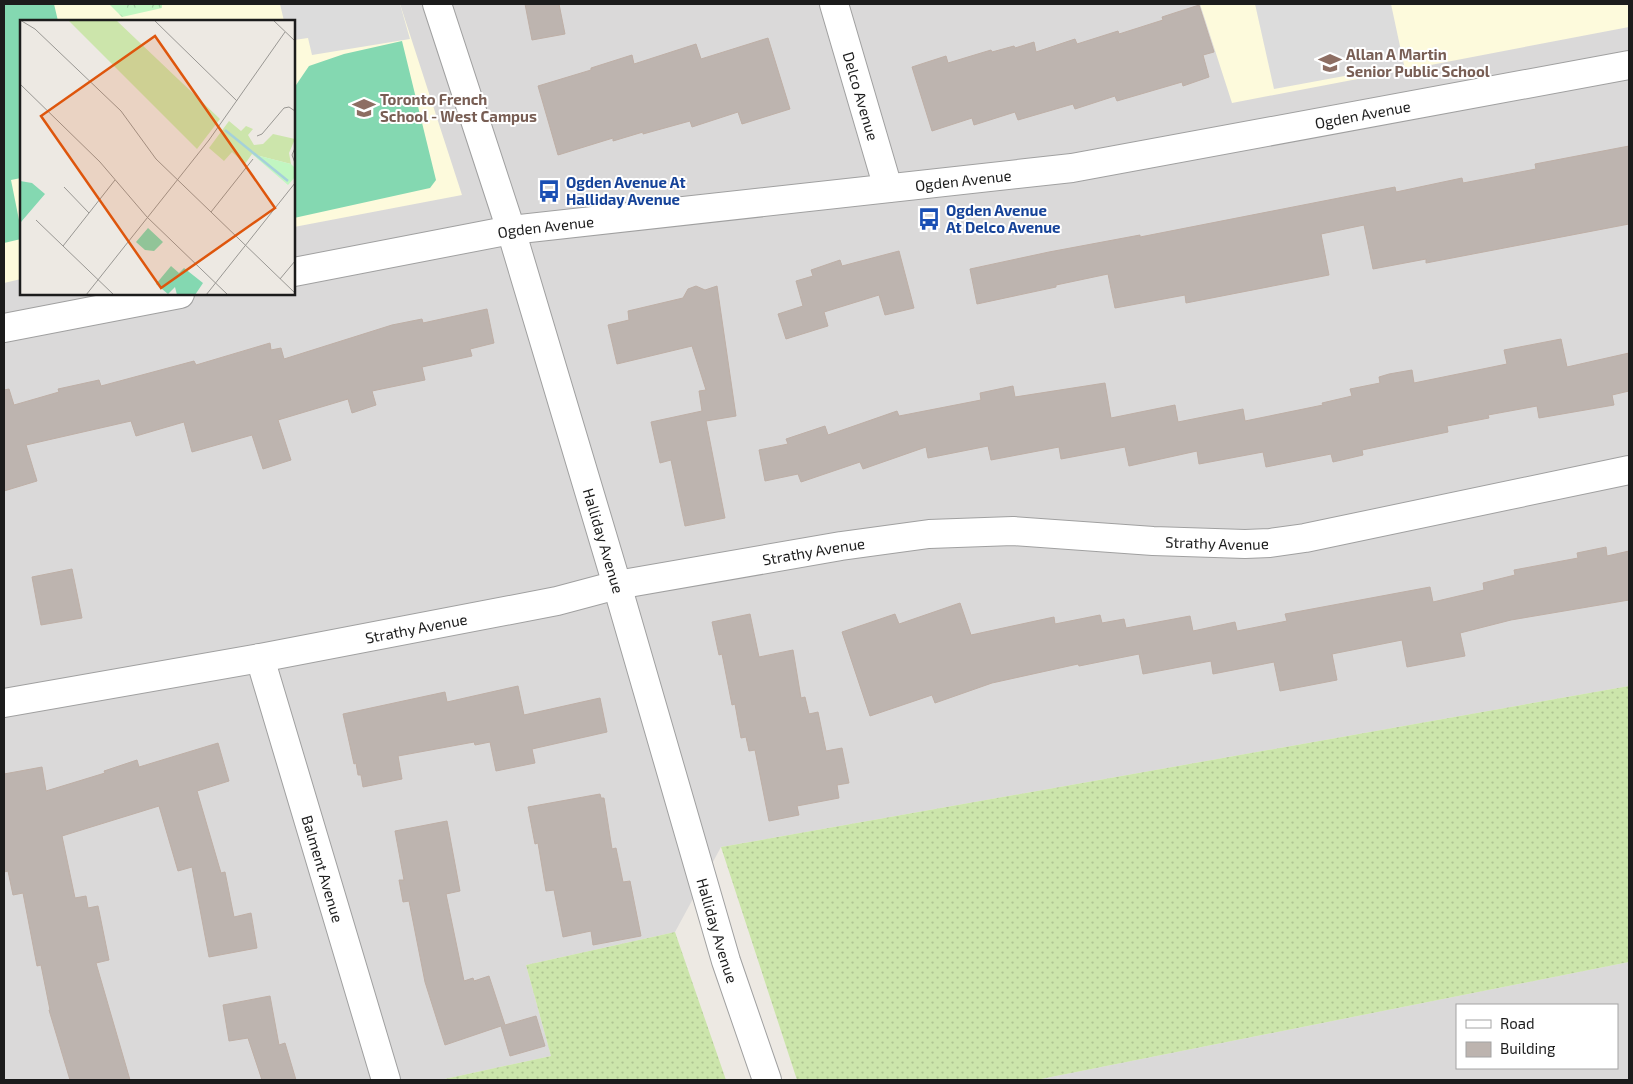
<svg xmlns="http://www.w3.org/2000/svg" width="1633" height="1084" viewBox="0 0 1633 1084" font-family="'Exo 2',sans-serif">
  <style>
    .residential { fill: #dad9d9; fill-rule: evenodd }
    .education { fill: #fdfadc }
    .grass { fill: url(#grass-dots) }
    .park { fill: url(#park-crowns) }
    .pitch { fill: #84d8b1 }
    .parking { fill: #dcdcdc }
    .building { fill: #bdb4af; stroke: #beafa6 }
    .lines { fill: none; stroke-linecap: round; stroke-linejoin: round }
    .minor-casing { stroke: #a0a0a0; stroke-width: 30 }
    .tertiary-casing { stroke: #a0a0a0; stroke-width: 30 }
    .minor { stroke: #fff; stroke-width: 28 }
    .tertiary { stroke: #fff; stroke-width: 28 }
    .labels { text-anchor: middle; dominant-baseline: central; stroke-width: 4; stroke-linejoin: round; paint-order: stroke }
    .education-label { font-size: 15px; font-weight: bold; fill: #785e54; stroke: #fff; text-anchor: start }
    .street-label { font-size: 15px; fill: #1c1c1c; stroke: #fff }
    .transit-label { font-size: 15px; font-weight: bold; fill: #164399; stroke: #fff; text-anchor: start }
    .inset-river { fill: none; stroke: #a5d1d9; stroke-width: 2.5 }
    .inset-road { fill: none; stroke: #999793; stroke-width: 1 }
    .view { fill: #de560d; fill-opacity: 0.15; stroke: #de560d; stroke-width: 2.5 }
    .inset-edge { fill: none; stroke: #1c1c1c; stroke-width: 2.5 }
  </style>
  <defs>
    <pattern id="grass-dots" width="8" height="8" patternUnits="userSpaceOnUse" patternTransform="scale(1.25)"><rect width="8" height="8" fill="#cce5ab"/><path d="M2 2h.1M6 6h.1" fill="none" stroke="#afc493" stroke-width="1.8" stroke-linecap="round"/></pattern>
    <pattern id="park-crowns" width="20" height="18" patternUnits="userSpaceOnUse" patternTransform="scale(1.25)"><rect width="20" height="18" fill="#c1f6c1"/><path d="M2 6a3 3 0 1 1 6 0M12 15a3 3 0 1 1 6 0" fill="none" stroke="#a5d2a5"/></pattern>
  </defs>
  <rect width="100%" height="100%" fill="#ede9e3"/>
  <!-- residential -->
  <path class="residential" d="M4,4H1629V686L721,847L675,932L526,965L551,1056L440,1080H4ZM21,21H294V294H21Z
    M1629,962V1080H1036ZM1457,1005H1617V1068H1457Z"/>
  <!-- education -->
  <path class="education" d="M4,4H400L462,195L294,227V21H21V279L4,283Z
    M1200,4H1629V27L1232,103Z"/>
  <!-- grass -->
  <path class="grass" d="M1629,686V962L1036,1080H797L721,847Z
    M675,932L726,1080H440L551,1056L526,965Z"/>
  <!-- park -->
  <path class="park" d="M109,4H162V8L122,17Z"/>
  <!-- pitch -->
  <path class="pitch" d="M4,4H54L58,21H21V178L11,180L21,230V239L4,243Z
    M402,41L436,180L430,188L294,218V88L309,66L344,54Z"/>
  <!-- parking -->
  <path class="parking" d="M280,4H400L410,39L312,55L308,38L294,40V21H284Z
    M1255,4H1391L1404,65L1274,89Z"/>
  <!-- building -->
  <path class="building" d="M525,4H559L565,34L532,40Z
    M1199,5L1214,52L1203,55L1209,77L1183,86L1182,82L1117,101L1115,96L1075,109L1073,104L1018,120L1015,112L974,125L972,118L932,131L912,67L946,56L948,63L991,50L992,52L1014,46L1015,48L1034,42L1036,52L1075,39L1077,44L1118,31L1119,34L1163,20L1162,17Z
    M768,38L790,109L742,124L738,112L692,127L690,121L643,134V132L613,141V138L558,155L538,86L591,70V68L632,55L634,64L696,44L701,59Z
    M1629,146V224L1426,263V259L1373,269L1364,225L1321,234L1329,275L1186,303L1185,295L1115,308L1108,274L1056,285V287L977,304L970,269L1049,252L1140,235V237L1395,187L1396,192L1462,178L1463,183L1536,169L1535,164Z
    M899,251L914,308L885,315L879,295L824,312L828,326L786,339L778,314L803,306L796,281L813,276L811,270L840,260L842,266Z
    M696,286L705,290L717,286L736,416L706,421L725,518L685,526L671,460L660,463L651,422L702,411L699,391L706,390L692,346L617,364L608,325L629,320L628,311L683,298L688,289Z
    M487,309L494,343L470,349L472,356L422,367L425,380L372,391L376,405L352,413L348,399L278,420L291,460L263,469L252,435L192,452L184,422L136,436L131,421L26,445L37,481L4,491V390L9,389L14,405L59,392L58,389L99,380L101,386L194,361L196,365L270,343L271,350L281,348L284,359L392,325L422,319L423,323Z
    M1561,339L1567,367L1629,353V391L1612,395L1614,405L1539,418L1537,406L1488,415L1489,418L1447,426L1448,432L1362,450L1363,455L1333,462L1331,454L1266,467L1263,452L1199,464L1197,451L1129,466L1125,447L1061,459L1059,447L991,460L988,446L928,458L926,447L863,469L860,462L801,482L798,474L765,481L759,450L788,444L786,439L825,426L828,435L897,411L899,416L981,400L980,393L1013,386L1015,397L1105,383L1111,418L1175,405L1178,422L1243,409L1245,421L1323,405L1322,403L1352,396L1350,389L1380,383L1379,377L1389,374L1412,370L1414,383L1507,364L1504,350Z
    M1606,547L1607,556L1629,551V600L1511,620L1460,633L1465,656L1407,667L1402,640L1332,654L1337,680L1280,691L1274,662L1213,674L1211,661L1143,674L1139,654L1079,666L1078,664L992,683L935,703L932,695L870,716L842,632L895,614L899,624L960,603L971,635L1054,617L1055,624L1100,615L1102,623L1124,619L1126,628L1190,616L1193,631L1235,622L1237,631L1287,621L1285,614L1430,587L1433,602L1484,590L1483,583L1515,575L1514,570L1578,558L1577,553Z
    M72,569L82,618L41,625L32,577Z
    M750,614L759,657L793,650L801,698L805,697L809,714L818,712L826,751L842,748L849,783L837,785L839,798L797,806L799,815L769,821L755,750L749,751L746,737L741,738L735,704L732,705L722,654L719,655L712,622Z
    M518,686L524,715L600,698L607,732L532,749L535,763L496,771L490,742L475,745L474,742L398,756L402,779L363,787L361,775H358L356,763L354,764L343,714L445,692L447,702Z
    M218,743L229,781L197,791L221,873L225,872L234,917L251,913L257,948L209,957L192,867L178,871L159,806L62,836L75,898L86,896L88,908L98,906L109,960L96,963L130,1080H70L49,1010H50L41,965L37,966L23,893L13,895L8,871L4,872V774L42,767L46,791L105,773L104,771L137,760L139,767Z
    M600,794L601,798H604L612,849L616,848L623,882L630,881L641,936L593,945L591,931L563,937L554,890L546,891L538,843L535,844L528,807Z
    M447,821L460,891L446,894L464,981L473,978L474,981L489,976L505,1025L536,1016L545,1046L510,1056L501,1026L445,1045L425,982L409,901L403,902L399,880H404L395,831Z
    M270,996L279,1045L285,1043L296,1080H262L248,1038L229,1041L223,1005Z"/>
  <g class="lines">
    <defs>
      <g id="minor">
        <path id="s1" d="M437,4L511,230L617,585L726,961L767,1080"/>
        <path id="s2" d="M834,4L888,188"/>
        <path id="s3" d="M260,658L386,1080"/>
        <path id="s4" d="M4,703L260,658L557,601L617,585L841,546L929,534L1013,531L1153,541L1245,544L1270,543L1305,538L1629,470"/>
      </g>
      <g id="tertiary">
        <path id="s5" d="M294,272L511,230L1072,168L1629,65"/>
        <path d="M4,328L180,294"/>
      </g>
    </defs>
    <!-- minor casing -->
    <use href="#minor" class="minor-casing"/>
    <!-- tertiary casing -->
    <use href="#tertiary" class="tertiary-casing"/>
    <!-- minor -->
    <use href="#minor" class="minor"/>
    <!-- tertiary -->
    <use href="#tertiary" class="tertiary"/>
  </g>
  <!-- icons -->
  <defs>
    <symbol id="school-bare" viewBox="-9 -9 18 18"><path d="M0-5L7-2L0 1L-7-2ZM-4 1L0 2.5L4 1V4Q0 6-4 4Z" fill="#8d6e63" stroke="#fff" stroke-width="2.5" paint-order="stroke"/></symbol>
    <symbol id="bus-bare" viewBox="-9 -9 18 18"><path d="M-5-6H5V4H4V6H2V4H-2V6H-4V4H-5ZM-3.5-4V0h7V-4ZM-3.5 1.2v1.5H-2V1.2ZM2 1.2v1.5H3.5V1.2Z" fill="#1a4fb4" stroke="#fff" stroke-width="2.5" paint-order="stroke"/></symbol>
  </defs>
  <g fill-rule="evenodd">
    <use href="#school-bare" x="1314" y="47" width="32" height="32"/>
    <use href="#school-bare" x="348" y="92" width="32" height="32"/>
    <use href="#bus-bare" x="533" y="175" width="32" height="32"/>
    <use href="#bus-bare" x="913" y="203" width="32" height="32"/>
  </g>
  <g class="labels">
    <!-- education labels -->
    <g class="education-label">
      <text x="1346" y="54">Allan A Martin<tspan x="1346" dy="17">Senior Public School</tspan></text>
      <text x="380" y="99">Toronto French<tspan x="380" dy="17">School - West Campus</tspan></text>
    </g>
    <!-- street labels -->
    <g class="street-label">
      <text stroke="none"><textPath href="#s2" startOffset="96">Delco Avenue</textPath></text>
      <text stroke="none"><textPath href="#s5" startOffset="1081">Ogden Avenue</textPath></text>
      <text stroke="none"><textPath href="#s5" startOffset="676">Ogden Avenue</textPath></text>
      <text stroke="none"><textPath href="#s5" startOffset="256">Ogden Avenue</textPath></text>
      <text stroke="none"><textPath href="#s1" startOffset="562">Halliday Avenue</textPath></text>
      <text stroke="none"><textPath href="#s4" startOffset="1229">Strathy Avenue</textPath></text>
      <text stroke="none"><textPath href="#s4" startOffset="824">Strathy Avenue</textPath></text>
      <text stroke="none"><textPath href="#s4" startOffset="419">Strathy Avenue</textPath></text>
      <text stroke="none"><textPath href="#s3" startOffset="220">Balment Avenue</textPath></text>
      <text stroke="none"><textPath href="#s1" startOffset="968">Halliday Avenue</textPath></text>
    </g>
    <!-- transit labels -->
    <g class="transit-label">
      <text x="566" y="182">Ogden Avenue At<tspan x="566" dy="17">Halliday Avenue</tspan></text>
      <text x="946" y="210">Ogden Avenue<tspan x="946" dy="17">At Delco Avenue</tspan></text>
    </g>
  </g>
  <!-- overview -->
  <g transform="translate(20 20)">
    <rect width="275" height="275" fill="#ede9e3"/>
    <path d="M48,0H96L200,99L177,129ZM209,101L221,111L226,106L233,109L228,115L234,125L243,124L253,114L275,119L269,133L271,144L232,134L225,144L212,132L204,141L189,128Z" fill="#cce5ab"/>
    <path d="M232,134L271,144L275,148V157L268,165Z" fill="#c1f6c1"/>
    <path d="M0,161L12,163L25,174L1,202ZM128,208L143,222L134,231L125,230L116,222ZM151,246L159,253L164,248L183,263L175,275H157L155,267L148,274L136,264Z" fill="#84d8b1"/>
    <path class="inset-river" d="M205,110L268,161"/>
    <path class="inset-road" d="M0,0L15,9L101,91L136,139L275,273M134,0L217,81M253,0L275,21M0,64L80,142L127,197L208,275M237,116L242,114L264,88L269,87L275,91M275,128L272,135L275,143M44,167L69,193M191,192L233,139M16,200L94,275M43,226L95,160M260,259L275,241M66,275L189,120L265,12M186,275L275,163"/>
    <path class="view" d="M135,16L255,188L141,268L21,96Z"/>
    <rect width="275" height="275" class="inset-edge"/>
  </g>
  <!-- border -->
  <rect width="1633" height="1084" fill="none" stroke="#1c1c1c" stroke-width="10"/>
  <!-- legend -->
  <rect x="1456" y="1004" width="162" height="65" fill="#ffffff" stroke="#a4a4a4"/>
  <rect x="1466" y="1020" width="25" height="8" fill="#ffffff" stroke="#a4a4a4"/>
  <text x="1500" y="1029" font-size="15" fill="#1c1c1c">Road</text>
  <rect x="1466" y="1042" width="25" height="15" fill="#bdb4af" stroke="#a4a4a4"/>
  <text x="1500" y="1054" font-size="15" fill="#1c1c1c">Building</text>
</svg>
